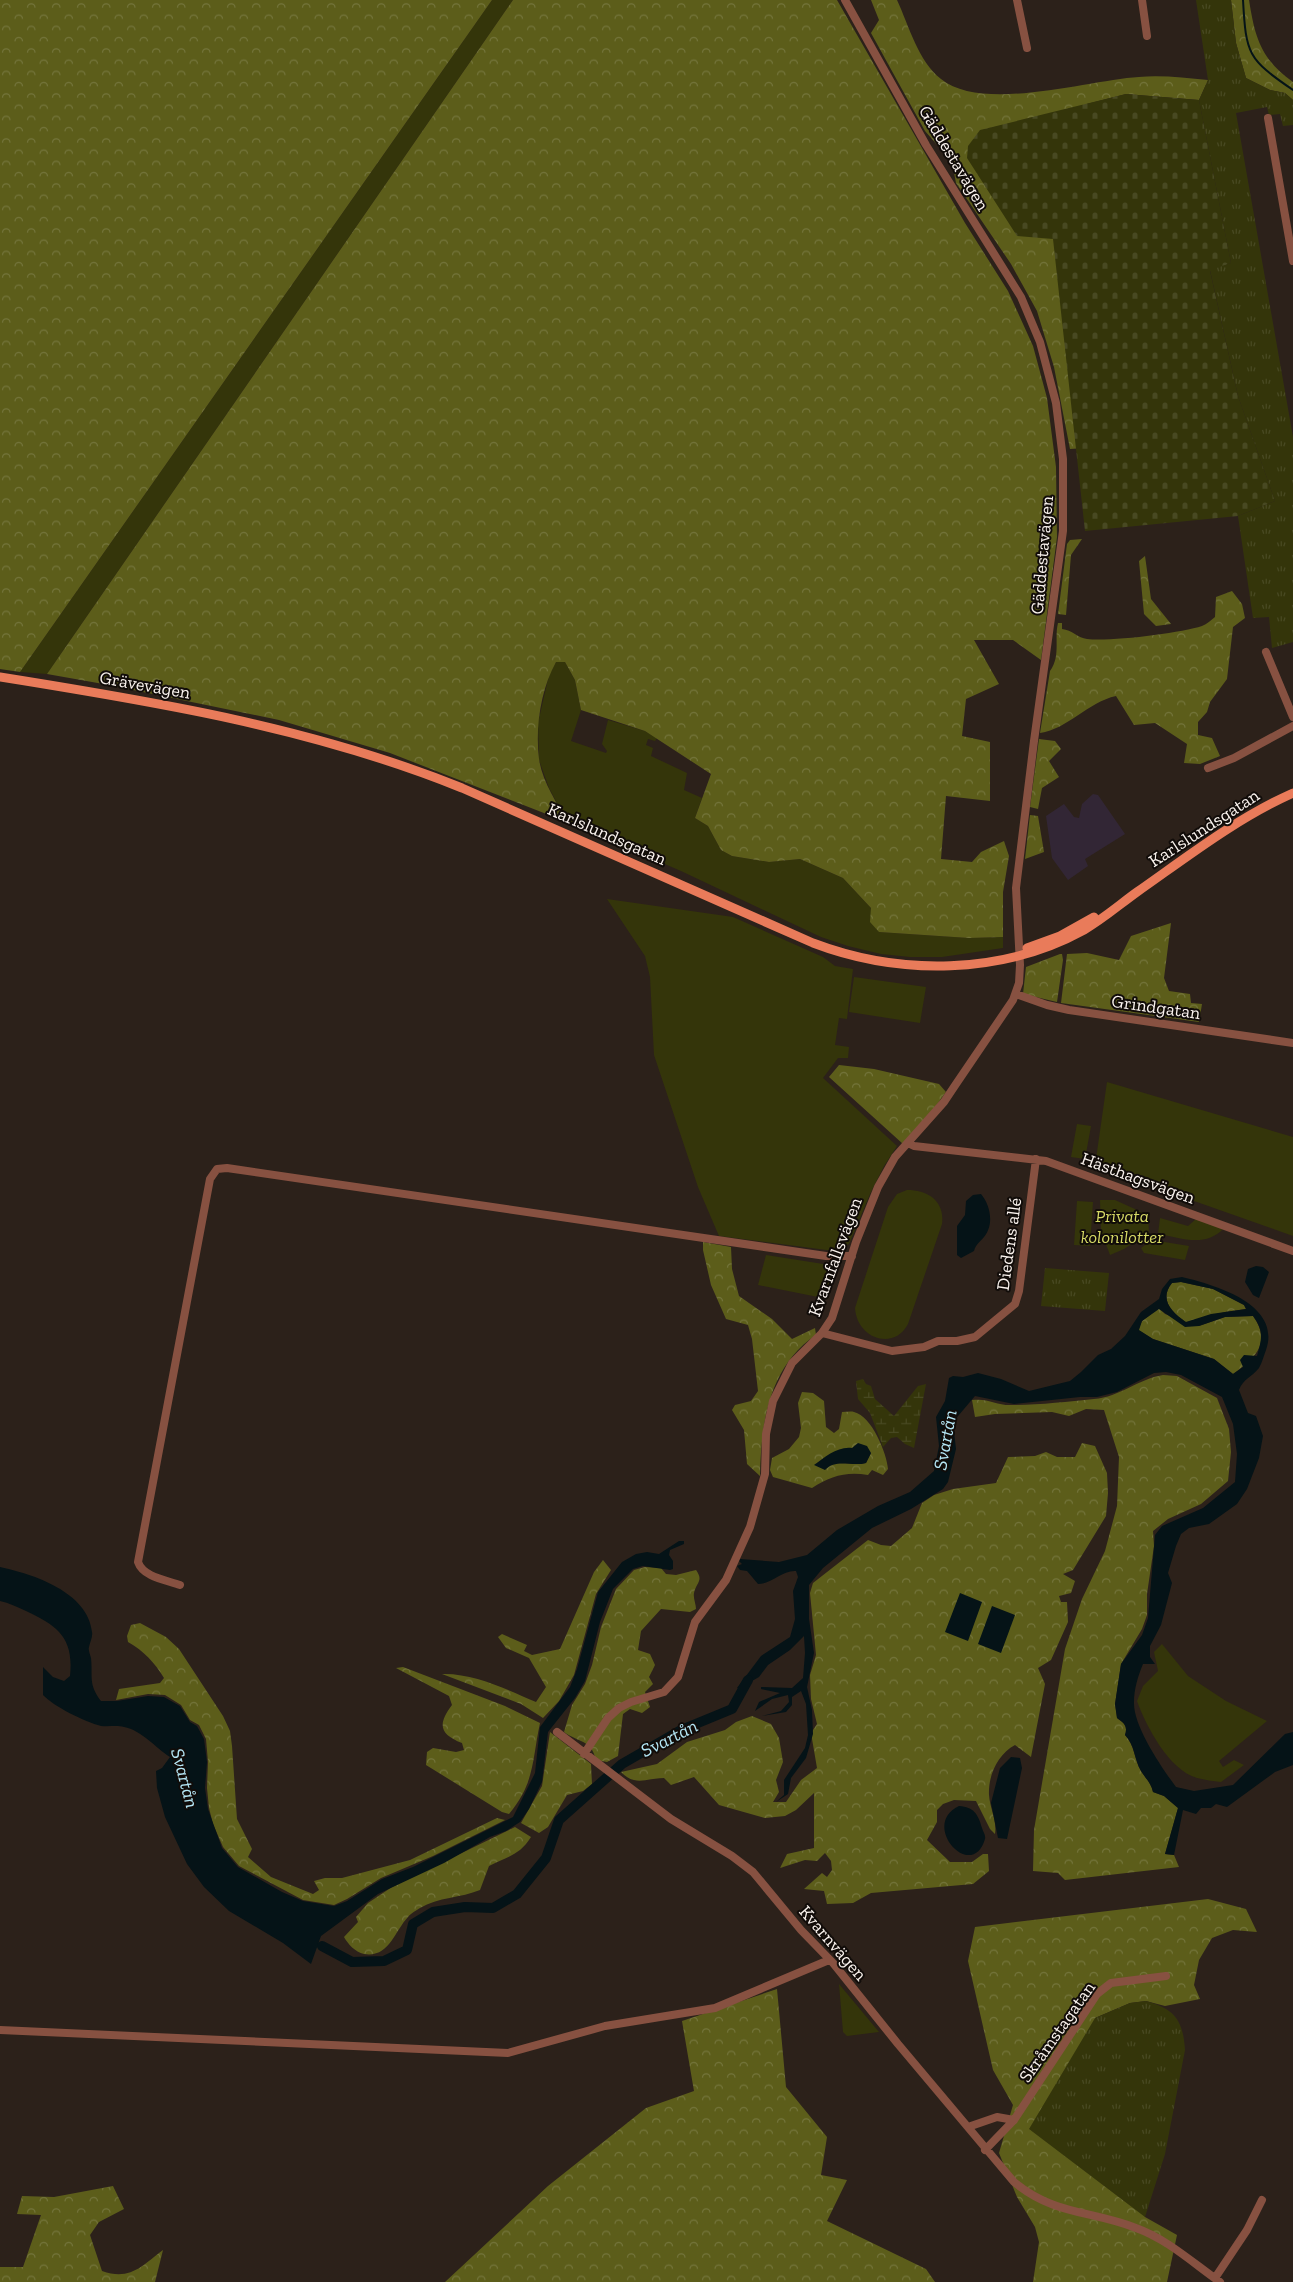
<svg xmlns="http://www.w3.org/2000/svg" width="1293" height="2282" viewBox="0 0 1293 2282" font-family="'Zilla Slab',serif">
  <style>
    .education { fill: #322635 }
    .green { fill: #34350a }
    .forest { fill: url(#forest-crowns); fill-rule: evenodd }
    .wetland { fill: url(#wetland-marsh) }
    .cemetery { fill: url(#cemetery-stones) }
    .park { fill: url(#park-tufts) }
    .water { fill: #051317; fill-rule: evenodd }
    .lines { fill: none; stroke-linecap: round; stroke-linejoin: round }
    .stream { stroke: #051317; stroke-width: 2 }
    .river { stroke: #051317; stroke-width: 10 }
    .minor { stroke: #875141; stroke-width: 8 }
    .major { stroke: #e97b5a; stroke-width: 9 }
    .labels { text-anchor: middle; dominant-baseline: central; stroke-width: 4; stroke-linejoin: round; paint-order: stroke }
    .street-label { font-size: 18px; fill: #faf3ee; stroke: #110c09 }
    .park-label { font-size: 18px; font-style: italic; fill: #d7da66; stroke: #110c09 }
    .water-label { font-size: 19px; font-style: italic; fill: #b4e6f5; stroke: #110c09 }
  </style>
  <defs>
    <pattern id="forest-crowns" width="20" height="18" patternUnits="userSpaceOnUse" patternTransform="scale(1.25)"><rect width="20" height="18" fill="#5c5d1a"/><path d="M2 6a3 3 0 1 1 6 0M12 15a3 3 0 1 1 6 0" fill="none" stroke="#74753c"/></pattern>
    <pattern id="wetland-marsh" width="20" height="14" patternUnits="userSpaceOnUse" patternTransform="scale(1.25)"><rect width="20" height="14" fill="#34350a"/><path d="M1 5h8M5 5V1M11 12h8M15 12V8" fill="none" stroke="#484922"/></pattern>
    <pattern id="cemetery-stones" width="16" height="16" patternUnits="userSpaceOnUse" patternTransform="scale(1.25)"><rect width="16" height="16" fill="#34350a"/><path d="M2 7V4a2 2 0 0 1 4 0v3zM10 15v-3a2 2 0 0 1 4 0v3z" fill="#484922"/></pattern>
    <pattern id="park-tufts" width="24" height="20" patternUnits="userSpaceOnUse" patternTransform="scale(1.25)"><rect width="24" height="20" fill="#34350a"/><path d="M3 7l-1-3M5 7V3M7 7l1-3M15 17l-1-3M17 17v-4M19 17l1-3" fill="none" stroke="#484922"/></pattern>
  </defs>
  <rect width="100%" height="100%" fill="#2c211a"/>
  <!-- education -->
  <path class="education" d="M1093,794L1098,795L1125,834L1085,859L1088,866L1068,880L1052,858L1046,816L1064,804L1074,817L1079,818L1082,804Z"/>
  <!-- green -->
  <path class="green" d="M492,0H513L47,674L20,672Z
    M556,662H565L575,680L581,710L571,741L606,753L607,751L602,744L608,720L645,731L657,738L655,741L648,739L646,745L653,748L651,756L687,773L684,790L702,798L695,818L708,826L721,850L732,856L769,862L800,859L843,878L871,908L879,932L969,938L1003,937V948L942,957H910L881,954L848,946L821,937L681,871L567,822L549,788L539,760L538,723L549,675Z
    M607,899L733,917L823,957L835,966L853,969L847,1019L839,1018L835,1045L849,1047L848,1058H838L823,1078L897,1146L884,1166L870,1194L849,1244L834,1251L719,1236L698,1187L654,1055L650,977L645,956Z
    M854,977L926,987L920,1023L849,1012Z
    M1107,1082L1293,1137V1236L1095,1166Z
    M1077,1124L1091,1126L1085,1159L1071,1157Z
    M907,1190C928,1190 945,1201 942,1224L908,1324C894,1351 857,1339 855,1308L888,1207L897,1194Z
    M1100,1200H1115L1148,1215L1149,1233L1124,1249L1110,1255L1101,1231Z
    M1077,1201L1093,1202L1090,1246L1074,1245Z
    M1160,1218L1188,1226L1196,1219L1224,1228C1206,1248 1181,1238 1158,1234Z
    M1152,1240L1189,1246L1185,1260L1144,1253L1141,1248Z
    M766,1255L836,1266L828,1299L758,1285Z
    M1162,1644L1188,1676L1226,1701L1267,1721L1219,1761L1223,1767L1234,1760L1244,1765L1221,1782C1213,1781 1205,1780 1197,1778C1169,1770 1146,1726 1137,1701L1143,1686L1158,1671L1154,1652Z
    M839,1984L879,2032L847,2036L843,2032Z"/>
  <!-- forest -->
  <path class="forest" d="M0,0H492L20,672L0,669Z
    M513,0H837L965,223L1008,291L1033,346L1047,398L1056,467L1057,537L1041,660L1013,640H974L999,684L966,699L962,736L990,742V801L946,796L941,859L972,862L981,852L1004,841L1009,856L1003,892V937L969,938L879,932L870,922L871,908L843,878L800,859L769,862L732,856L721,850L708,826L695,818L711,774L645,731L581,710L575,680L565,662H556C541,689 535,727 539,759C542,781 557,803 567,822L390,753L279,720L109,685L47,674Z
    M871,0H897C909,26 918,61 941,79C983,113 1088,80 1139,77C1162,75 1185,78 1208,80L1199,100L1126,94L1087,104L1186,441L1070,449L1054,367L1037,311L1011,264L956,183L952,162L925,131L871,33L879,20Z
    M1231,0H1249C1255,38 1261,59 1293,82V100L1285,93L1270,90L1246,78L1236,43Z
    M1082,539L1071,555L1066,615L1058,614L1067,544L1070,540Z
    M1145,556L1151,599L1171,624L1156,626L1144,614L1139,561Z
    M1232,591L1242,604L1245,618L1233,627L1227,679L1210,702L1207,712L1198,722V735L1212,738L1220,756L1200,764L1184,763L1187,744L1155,723L1134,725L1116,696C1088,702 1068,729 1040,733L1050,671C1061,656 1054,639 1058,623H1062V629C1072,630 1078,638 1087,639C1109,642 1181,633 1202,626C1207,624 1211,620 1215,617L1216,597Z
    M1039,739L1055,741L1061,749L1049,761L1059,777L1042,788L1038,809L1030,807Z
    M1030,815L1038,816L1044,852L1025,859Z
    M1171,923L1164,978L1169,991L1190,994L1191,1003L1202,1004L1199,1022L1061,1003L1067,954L1087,953L1119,960L1131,936Z
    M1060,954H1062L1063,960L1057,1002L1023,994L1026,967Z
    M839,1065L874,1069L939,1084L946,1092L933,1110L903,1144L829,1077Z
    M703,1242L731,1247L732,1269L739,1296L772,1319L792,1339L815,1328L816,1335C769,1366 761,1423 760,1476L747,1464L744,1430L732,1410L735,1405L751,1401L758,1391L752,1339L748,1325L726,1319L711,1285L703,1250Z
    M1181,1282L1213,1289L1244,1305L1246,1309L1225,1312L1186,1322C1171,1312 1159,1299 1172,1283Z
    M1159,1308L1165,1314L1199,1326L1225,1317L1253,1316C1272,1343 1255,1358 1233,1374L1214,1359L1153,1339L1138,1330L1142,1321Z
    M1163,1375L1177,1376L1217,1398L1229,1429L1231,1452L1228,1481L1201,1504L1168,1519L1153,1531L1154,1546L1147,1594V1615L1142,1629L1121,1664L1115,1704L1117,1718C1124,1723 1128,1726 1125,1735C1135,1746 1134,1759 1141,1771C1146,1779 1151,1783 1153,1792L1164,1796L1178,1808L1165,1854L1174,1855L1179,1867L1065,1880L1058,1873L1033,1871L1034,1830L1065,1649L1082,1599L1105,1551L1117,1506L1119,1457L1104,1410L1086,1409L1069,1416L1052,1412L995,1414L975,1417L972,1400C988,1398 996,1405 1010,1405C1037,1405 1067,1402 1094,1399C1120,1397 1138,1379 1163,1375Z
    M802,1392L813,1393L824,1401L826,1427L834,1433L839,1429L842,1412C846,1412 851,1411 854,1412C872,1416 887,1454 888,1469L883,1475L872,1470L868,1475C847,1471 830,1476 812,1488L773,1477L770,1470L772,1458L789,1449L799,1437L801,1428L798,1403ZM852,1448L871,1453L866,1463C853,1466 842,1461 829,1465Z
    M1082,1443L1095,1446L1107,1473L1108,1493L1106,1516L1073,1570L1063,1574L1075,1581L1071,1593L1059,1596L1061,1602H1067L1068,1622L1051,1660L1038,1668L1045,1684L1031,1757L1015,1745C998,1754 988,1775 989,1795C990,1809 997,1820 995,1834L990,1829L976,1801L954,1800L943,1804L937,1810V1822L927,1840L950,1862H972L983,1854H988L989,1871L973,1884L871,1893L853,1903L827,1904L824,1891L804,1889L822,1873L827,1877L832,1870L831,1861L825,1853L817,1861L805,1860L780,1868L787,1854L814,1848V1793L796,1810L785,1816L765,1818L719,1805L694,1777L671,1785L664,1778C647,1778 635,1787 621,1772L657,1764L687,1742L725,1730L736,1722L752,1716L771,1724L779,1738L783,1762L776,1780L779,1792L773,1802H786L801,1780L817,1768L811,1733L817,1724L811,1699L810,1675L816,1655L810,1593L813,1583L868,1540L881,1545L891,1546L912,1528L922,1503L934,1495L953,1489L996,1483L1008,1457L1035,1456L1046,1452L1057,1457H1075Z
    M603,1560L611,1570L596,1594L574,1675L559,1701L543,1718L521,1704L442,1674C474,1673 508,1690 536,1702L546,1687L529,1658L506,1648L498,1637L502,1634L527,1645L524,1651L532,1655L560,1649L594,1572Z
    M645,1567L661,1568L666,1574L676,1575L696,1570C704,1581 696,1583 694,1593C693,1598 696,1604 696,1609L690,1612L661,1609L641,1631L638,1650L650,1654L655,1665L649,1677L653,1684L645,1692L650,1707L642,1713L630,1709L623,1714L618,1756L607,1762L596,1760C591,1739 579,1743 564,1732L572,1705L585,1684L592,1665L601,1627L616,1589L634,1570Z
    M140,1623L166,1637L179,1649L223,1716L230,1731L232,1746L237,1819L252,1849L248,1857L271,1877L313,1894L319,1890L314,1881L325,1878H342L410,1860L497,1818L505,1820L433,1856L381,1878L347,1899L334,1905L303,1900L239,1866L223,1847L213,1824L209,1808L207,1788L208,1762L206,1739L199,1725L190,1720L181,1705L165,1695L148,1694L116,1700L119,1689L160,1683L164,1678C155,1663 144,1651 128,1642L127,1636L131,1625Z
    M403,1667L505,1706L540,1723C532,1760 535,1783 509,1814L502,1812L426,1765L427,1752L433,1748L456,1752L464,1750L462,1743C440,1734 437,1725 452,1705L449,1696L396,1668Z
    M550,1732L591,1764L592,1784L583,1791L567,1795L548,1827L539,1833L521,1823L542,1786Z
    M515,1827L531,1837C520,1855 507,1857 489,1866L480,1890C461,1898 438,1897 420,1908C417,1910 411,1913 408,1917C394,1932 389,1958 364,1954C355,1952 348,1944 344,1937L358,1922L356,1917L368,1903L392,1887Z
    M1208,1899L1246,1909L1257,1932L1233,1930L1212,1938L1199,1960L1194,1985L1200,1999L1165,2006L1146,2001L1130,2003L1095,2018L1145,2217L1177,2235L1167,2282H1033L1039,2242L1035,2227L1017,2197L999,2153L1013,2105L993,2070L968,1961L975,1927Z
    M777,1989L786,2087L827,2137L821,2175L847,2180L827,2221L926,2269L935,2282H445L548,2186L646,2108L694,2091L682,2021Z
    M113,2186L124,2209L99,2222L90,2235L102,2271C130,2281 142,2266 163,2250L155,2282H0V2267H23L41,2215L17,2214L22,2196L54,2197Z"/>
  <!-- wetland -->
  <path class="wetland" d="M863,1379L866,1384L871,1386L875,1399L894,1416L918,1386L926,1384L914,1448L905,1444L897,1437L891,1438L883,1447L870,1413L858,1399L856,1381Z"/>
  <!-- cemetery -->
  <path class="cemetery" d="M1126,94L1199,100L1231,263L1210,271L1238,396L1275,501L1238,516L1085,531L1053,239L1017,236L967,158L968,146L980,130Z"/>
  <!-- park -->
  <path class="park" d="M1196,0H1231L1236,43L1246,78L1270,90L1285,93L1293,100V125L1283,126L1280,114L1269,115L1267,107L1236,113L1293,437V642L1272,648L1269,617L1253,618L1238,516L1275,501L1238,396L1210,270L1231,263L1199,100L1208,80Z
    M1045,1268L1109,1273L1105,1311L1041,1306Z
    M1146,2001C1174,2009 1183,2019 1185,2050L1165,2154L1145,2217L1029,2129L1095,2018L1130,2003Z"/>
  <!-- water -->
  <path class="water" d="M981,1194C991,1206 994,1225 984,1237C980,1242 976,1244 974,1251L961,1258L957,1255V1226L965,1215L966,1201L973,1195Z
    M1256,1266L1263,1267L1269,1272L1259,1298L1253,1295L1245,1282L1248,1269Z
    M1182,1277C1215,1285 1282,1304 1266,1350C1264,1355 1262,1363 1259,1368C1252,1377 1243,1379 1239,1390L1248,1413L1256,1416L1263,1436L1259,1458L1247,1489L1237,1504L1209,1524L1189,1528L1181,1534L1176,1546L1168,1573L1172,1583L1161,1625L1150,1646V1657L1155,1664H1143C1138,1676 1134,1689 1134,1702C1133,1726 1162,1768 1176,1787L1194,1791L1233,1785L1285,1734L1293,1732V1765L1275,1772L1227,1807L1216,1804L1211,1808H1201L1196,1814L1183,1810L1174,1855L1165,1854L1178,1808L1164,1796L1153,1792C1151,1783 1146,1779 1141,1771C1134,1759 1135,1745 1125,1735C1128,1726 1124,1723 1117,1718L1115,1704L1121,1664L1142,1635L1148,1618L1155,1535L1162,1526L1203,1508L1235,1482L1237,1454L1233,1424L1222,1397L1181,1375L1166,1372L1154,1373L1117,1392L1097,1397H1080L1014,1404L975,1396L953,1422L956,1449L948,1482L943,1489L911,1509L872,1528L823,1568L809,1585V1619L814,1653L807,1687L812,1710L813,1734L806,1758L791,1778L788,1794L776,1802L784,1795V1780L805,1748L808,1735L806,1704L801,1691L792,1697V1705L786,1712L762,1716L781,1711L789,1702L788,1695L772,1699L755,1711L759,1702L780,1693L761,1689V1687L792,1688L803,1678L805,1653L804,1636L790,1650L768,1665L759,1677L752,1681L744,1690L737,1688L761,1656L790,1637L795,1619L793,1591L798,1577L796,1571C782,1570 772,1584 758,1584L747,1571L740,1570L737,1566L742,1564L739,1561L740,1559L779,1562L807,1555L837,1530L878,1506L910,1492L934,1471L939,1446L936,1417L945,1401L949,1378L953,1376L963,1377L978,1373L1001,1379L1029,1391L1070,1381L1081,1372L1098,1355L1111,1349L1125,1336L1141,1312L1159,1299L1162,1289L1170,1279ZM1181,1282L1213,1289L1244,1305L1246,1309L1211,1314L1186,1322C1171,1312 1159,1299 1172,1283ZM1159,1309L1185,1327L1199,1326L1225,1317L1253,1316C1264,1331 1262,1338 1257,1356L1244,1355L1240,1360L1243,1367L1233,1374L1214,1359L1153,1339L1139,1330L1142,1321Z
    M858,1443L867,1446L871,1453L866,1463C852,1467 836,1458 825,1470L814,1465C825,1457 838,1446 852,1448Z
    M679,1541H684V1544L670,1550L669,1555L673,1561V1569L670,1570L643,1566L633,1569L613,1589L600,1622L585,1681L575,1698L548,1732L542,1782L529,1809L520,1822L506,1831L490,1837L444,1863L378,1894L321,1936L311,1964L283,1943L229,1911L204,1887L187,1864L165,1817L157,1788L156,1771L162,1768L170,1757C156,1748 141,1730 124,1727C117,1725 109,1727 101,1726C85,1722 53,1706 43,1695V1667L53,1677L64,1681L70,1676C74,1638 58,1626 26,1611C17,1607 9,1603 0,1601V1567C33,1574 88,1592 92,1632C93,1637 90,1642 89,1647C88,1650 90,1654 91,1658C93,1677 88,1684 101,1701H117L148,1696L164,1697L180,1706L190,1722L197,1726L204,1739L207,1762L205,1788L208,1809L222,1848L238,1867L282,1892L303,1901L334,1906L347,1901L382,1879L413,1867L513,1817L535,1773L540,1727L570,1687L577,1669L598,1592L622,1562L636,1554L647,1552L659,1554Z
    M960,1593L982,1602L968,1641L945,1632Z
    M992,1606L1015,1615L1001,1653L978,1644Z
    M1011,1757L1020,1758L1022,1768L1007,1839L998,1838L991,1803L1000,1768Z
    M959,1806C974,1807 978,1814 982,1828C983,1832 986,1835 985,1839C972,1883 919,1825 959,1806Z"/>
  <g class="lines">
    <!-- stream -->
    <path class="stream" d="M1243,0C1246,55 1248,59 1293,90"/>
    <!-- river -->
    <path class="river" d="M322,1946L352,1962L384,1961L407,1950L413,1924L433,1912L465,1907L493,1908L517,1894L546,1858L559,1820L622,1764L681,1730L732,1709L748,1680"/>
    <!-- minor -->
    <path class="minor" d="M1017,0L1027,48
      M1142,0L1147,36
      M1268,118L1293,261
      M1266,652L1293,717
      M1208,768L1234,758L1293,726
      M1016,994L1047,1005L1069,1010L1293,1043
      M908,1143L914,1146L1046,1161L1293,1251
      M822,1333L892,1351L924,1347L938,1341H957L975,1337L1015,1304L1019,1291L1036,1159
      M180,1585C166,1580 143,1577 138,1562L210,1179L217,1169L227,1168L826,1256H852
      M557,1732L671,1819L732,1856L753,1872L801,1930L833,1963L898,2044L1014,2182C1056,2216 1090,2210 1136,2228C1167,2239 1193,2263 1220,2282
      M584,1754L608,1718L619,1708L631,1702L664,1692L678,1677L695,1622L726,1580L750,1527L765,1474L766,1434L773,1401L792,1363L822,1333L832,1318L856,1242L878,1187L895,1157L944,1102L954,1087L1013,1000L1019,983L1020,965L1016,888L1034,741L1063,531V459L1056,403L1040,342L1021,297L926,145L845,0
      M0,2030L508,2053L605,2026L715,2008L829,1960
      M968,2127L997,2117L1014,2120
      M985,2150L1014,2120L1097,1994L1111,1983L1166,1976
      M1215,2278L1247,2230L1262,2200"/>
    <!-- major -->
    <path class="major" d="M0,677C157,702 314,728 462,788L813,943C900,976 1002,975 1084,930C1103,919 1119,905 1137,892C1187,857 1237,818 1293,793
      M1027,948L1060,936L1094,917"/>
  </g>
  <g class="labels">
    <!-- street labels -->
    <g class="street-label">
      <text transform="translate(954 158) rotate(59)">Gäddestavägen</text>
      <text transform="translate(1042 555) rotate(-85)">Gäddestavägen</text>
      <text transform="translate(145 685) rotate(10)">Grävevägen</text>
      <text transform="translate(1204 828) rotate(-33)">Karlslundsgatan</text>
      <text transform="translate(607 834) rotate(24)">Karlslundsgatan</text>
      <text transform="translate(1156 1007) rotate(8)">Grindgatan</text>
      <text transform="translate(1138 1178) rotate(20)">Hästhagsvägen</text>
      <text transform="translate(1009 1244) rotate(-82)">Diedens allé</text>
      <text transform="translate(835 1257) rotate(-70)">Kvarnfallsvägen</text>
      <text transform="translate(833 1943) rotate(49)">Kvarnvägen</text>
      <text transform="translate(1057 2032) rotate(-55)">Skråmstagatan</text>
    </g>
    <!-- park labels -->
    <g class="park-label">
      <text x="1122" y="1216">Privata<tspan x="1122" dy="21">kolonilotter</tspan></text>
    </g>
    <!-- water labels -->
    <g class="water-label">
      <text transform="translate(945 1440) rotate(-80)">Svartån</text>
      <text transform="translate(669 1738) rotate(-27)">Svartån</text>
      <text transform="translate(185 1778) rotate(75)">Svartån</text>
    </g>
  </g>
</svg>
